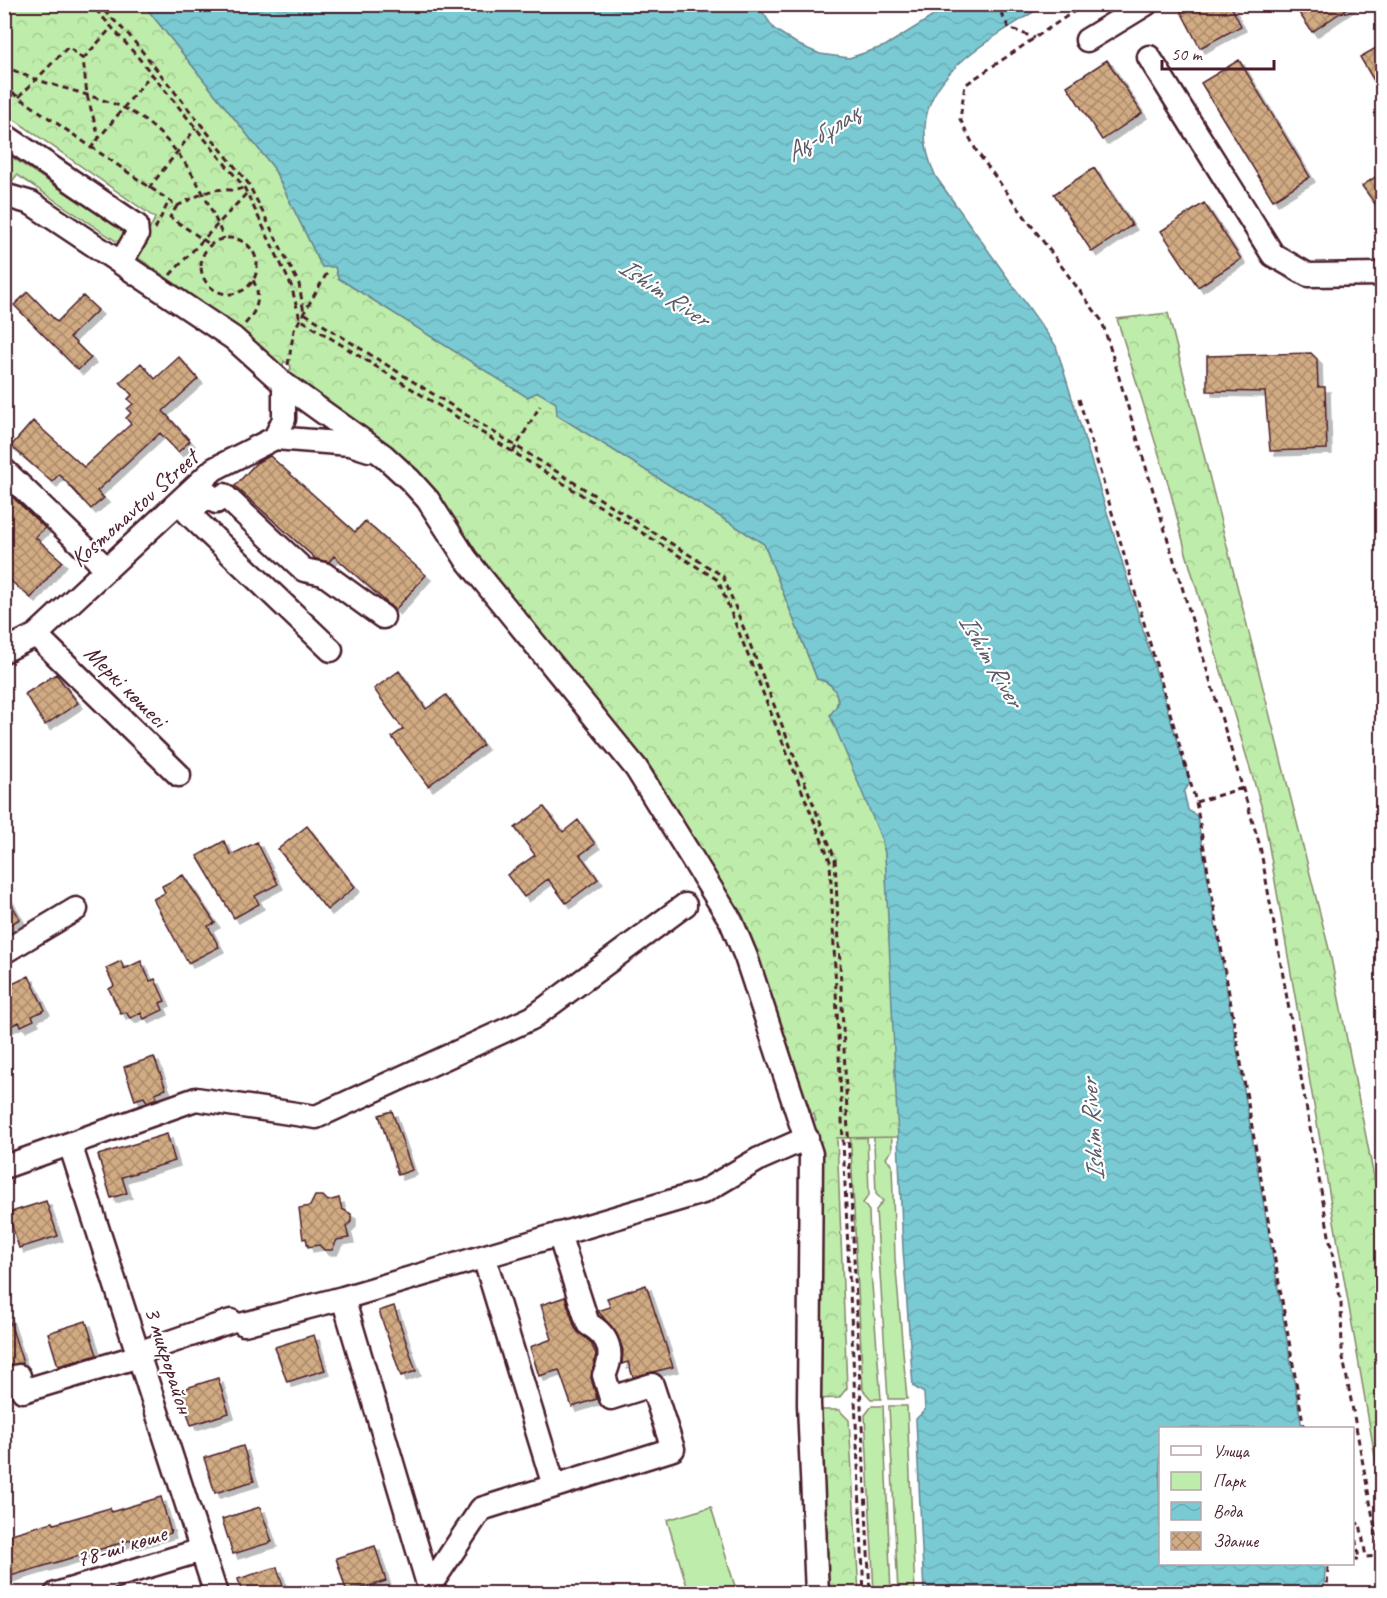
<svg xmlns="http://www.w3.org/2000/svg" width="1387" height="1598" viewBox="0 0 1387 1598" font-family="Caveat,sans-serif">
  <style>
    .green { fill: #beecaa; stroke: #84866a; stroke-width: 1.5 }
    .forest { fill: url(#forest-crowns); stroke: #84866a; stroke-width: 1.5 }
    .water { fill: url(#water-waves); stroke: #678690; stroke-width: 1.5 }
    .building { fill: url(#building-cross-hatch); stroke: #4a1f2b; stroke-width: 1.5; filter: url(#shadow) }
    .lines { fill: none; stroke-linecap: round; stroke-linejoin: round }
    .minor-casing { stroke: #4a1f2b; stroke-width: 27 }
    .path { stroke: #4a1f2b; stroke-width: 3; stroke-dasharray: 6 4.5; stroke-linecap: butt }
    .minor { stroke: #fff; stroke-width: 22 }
    .labels { text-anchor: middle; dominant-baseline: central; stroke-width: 4.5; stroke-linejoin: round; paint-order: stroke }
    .street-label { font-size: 24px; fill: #4a1f2b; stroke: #fff }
    .water-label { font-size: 26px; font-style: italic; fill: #5b5b66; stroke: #fff }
  </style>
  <defs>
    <pattern id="forest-crowns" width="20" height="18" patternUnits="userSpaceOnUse" patternTransform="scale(1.5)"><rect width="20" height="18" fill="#beecaa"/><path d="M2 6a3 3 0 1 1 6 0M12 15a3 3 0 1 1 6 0" fill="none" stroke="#a5ca92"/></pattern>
    <pattern id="water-waves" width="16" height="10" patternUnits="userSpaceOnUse" patternTransform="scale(1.5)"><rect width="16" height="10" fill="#7acad4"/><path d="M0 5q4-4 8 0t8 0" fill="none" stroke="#6badb6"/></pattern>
    <pattern id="building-cross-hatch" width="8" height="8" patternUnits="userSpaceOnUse" patternTransform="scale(1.5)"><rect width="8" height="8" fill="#d1ab83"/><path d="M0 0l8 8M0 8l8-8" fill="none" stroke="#ac8b6b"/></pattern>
    <filter id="shadow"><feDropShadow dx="5" dy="5" stdDeviation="0" flood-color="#0004"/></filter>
  </defs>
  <rect width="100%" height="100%" fill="#fff"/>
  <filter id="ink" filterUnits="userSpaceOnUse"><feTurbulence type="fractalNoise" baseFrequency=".0167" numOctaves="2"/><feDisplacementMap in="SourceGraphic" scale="12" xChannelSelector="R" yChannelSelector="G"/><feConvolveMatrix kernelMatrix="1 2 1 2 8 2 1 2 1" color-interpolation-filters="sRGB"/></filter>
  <g filter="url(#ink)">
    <!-- green -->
    <path class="green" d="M4,152L129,235L122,245L17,175L8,186L5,185Z
      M870,1035L890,1083L892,1150L886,1158L892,1165L895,1258L907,1399H888L876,1210L883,1201L876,1194Z
      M864,1036L869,1195L863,1203L869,1211L871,1272L881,1399H871L863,1390L850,1130Z
      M872,1406H883L891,1593H874L865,1415Z
      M889,1406H907L915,1593H898Z
      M711,1507L737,1593H689L667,1520Z"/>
    <!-- forest -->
    <path class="forest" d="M5,5H144L273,167L322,267L335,266L338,278L527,397L538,392L557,403V415L764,544L817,679C833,682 842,694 835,710L882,840L885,853L900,1137L837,1138L847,1388L839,1398L815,1399L809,1122L816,1121L814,1114L806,1115L655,780L657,776L643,757L630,755L450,523L289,375L291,366L284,361L282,370L249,341V335L137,257L155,218L5,113Z
      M1168,313L1330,953L1382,1218V1497L1263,812L1186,553L1170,490L1117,319Z
      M816,1410H839L849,1420L859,1593H825Z"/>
    <!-- water -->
    <path class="water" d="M144,5H758L774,29L799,45L820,54L849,58L885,46L951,5H1044C982,46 893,85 936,177L1056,346L1190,783L1184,792L1188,810L1197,816L1302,1428H1160V1564H1320L1325,1568L1324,1593H924L916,1419L925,1410L924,1393L913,1386L903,1249L885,853L882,840L830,715L838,704C838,690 831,682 817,679L764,544L557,415L556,403L538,392L527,397L338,278L335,267H322L273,167Z"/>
    <!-- building -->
    <path class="building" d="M1177,4H1230L1241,26L1200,48Z
      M1293,4H1353L1312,32Z
      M1383,44V96L1360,57Z
      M1107,60L1142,113L1102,140L1067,86Z
      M1239,60L1310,177L1273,200L1201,83Z
      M1094,168L1132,225L1092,252L1054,194Z
      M1383,172V215L1362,186Z
      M1204,203L1241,259L1198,287L1161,231Z
      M28,292L57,322L83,296L98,310L70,337L91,358L78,370L14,305Z
      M1311,353L1317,359L1318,387H1325L1327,449L1270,451L1265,392L1207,391V356Z
      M179,357L198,379L163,411L190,441L178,452L160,433L97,491L104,498L91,509L59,474L52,482L11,446L33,421L84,467L131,424L126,418L131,413L127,409L133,404L128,399L132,395L120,382L141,363L155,379Z
      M270,456L355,532L365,521L426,575L395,610L334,556L329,562L316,559L235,486L256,463Z
      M4,489L45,528L35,537L62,561L31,598L4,575Z
      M399,671L426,709L446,695L483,745L428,786L392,737L403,729L374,689Z
      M56,674L78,703L45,725L25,694Z
      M544,807L563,832L578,820L595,844L580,855L598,879L566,903L548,879L524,897L507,875L535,855L515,828Z
      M307,826L355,887L327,910L278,849Z
      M224,841L231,855L257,842L278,884L255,896L259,904L234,918L197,856Z
      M183,875L215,923L208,926L219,947L188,963L153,899L165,893L162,886Z
      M4,891L20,919L4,928Z
      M121,961L124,969L141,961L150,981L155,979L165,1001L160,1003L163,1010L144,1019L141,1013L130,1018L126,1012L121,1014L109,989L114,986L106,968Z
      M29,976L45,1010L32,1016L34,1020L21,1026L19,1022L4,1029V988Z
      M154,1057L166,1089L155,1093L157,1098L147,1102L144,1097L135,1100L124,1067Z
      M392,1111L412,1170L398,1175L379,1115Z
      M167,1134L175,1161L122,1177L127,1193L111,1198L98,1155Z
      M315,1196H323L328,1201L339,1198L342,1209L351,1214V1222L346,1227L349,1238L337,1240L332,1250H324L319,1245L308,1247L306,1238L303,1239L299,1208L310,1206Z
      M46,1201L58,1236L19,1248L8,1213Z
      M646,1285L673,1367L633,1377L628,1362L622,1364L623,1350L617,1334L598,1311L610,1307L607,1298Z
      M565,1297L575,1328L591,1343L596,1354L591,1378L597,1399L572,1407L559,1370L539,1376L530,1347L552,1339L541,1305Z
      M394,1306L416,1371L401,1376L379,1311Z
      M4,1313H7L23,1363L4,1366Z
      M86,1321L97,1355L58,1366L48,1333Z
      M314,1335L325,1370L287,1382L275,1347Z
      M218,1378L229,1413L191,1425L180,1390Z
      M243,1446L254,1481L215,1493L204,1458Z
      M161,1497L171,1533L132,1544L131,1540L4,1578V1536L53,1522L54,1524L110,1508L111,1512Z
      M260,1507L272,1542L233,1554L222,1519Z
      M375,1546L386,1581L347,1593L336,1558Z
      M277,1567L285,1593H242L238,1579Z"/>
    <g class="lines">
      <defs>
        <path id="minor" d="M1087,40L1146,4
          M1149,57L1273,255L1308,275L1382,274
          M4,135L136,225L137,235L121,262
          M4,195L31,203L233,338L284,384L384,456L410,480L428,500L466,559L636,768L731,921L746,957L811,1154L809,1404L817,1594
          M275,438L284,419V384
          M4,470L107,569
          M198,485L216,502L224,495L304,570L324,574L383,617
          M208,494L189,514L331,650
          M36,635L179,775
          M4,651L36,635L214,469L275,438L350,444L369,450
          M4,952L76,909
          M70,1144L216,1594
          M4,1167L196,1099L316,1117L532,1018L685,905
          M484,1257L554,1486
          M343,1298L431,1594
          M244,1324L343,1298L703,1192L759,1159L807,1138
          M138,1353L231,1321
          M4,1380L19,1376L23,1391L139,1356
          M429,1587L481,1509L673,1449L652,1385L611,1398L604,1375C615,1354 609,1335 588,1324L559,1234
          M56,1594L202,1550"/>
      </defs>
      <!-- minor casing -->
      <use href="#minor" class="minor-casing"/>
      <!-- path -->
      <path class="path" d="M87,4L99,13L137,56L244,187L291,285L300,319L718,580L830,861L864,1594
        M97,4L129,35L248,183L299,284L304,313L723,576L835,859L870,1594
        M111,4L118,10L122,4
        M996,4L1009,28L1035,38
        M1085,4L965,85L960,119L977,152L1102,321L1260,846L1341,1303L1342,1352L1380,1555L1377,1594
        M83,59L112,27
        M4,65C29,80 60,86 87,95C99,99 114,103 126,109C177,136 203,188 224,239
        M4,87L177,206C189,200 201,193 215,190C225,188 235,193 244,187
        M19,97L68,47L83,59L87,95L99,138
        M90,149L152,73
        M149,188L196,128
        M177,206L170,217L211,245
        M155,229L169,201
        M201 266a28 28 0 1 1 56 0a28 28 0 1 1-56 0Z
        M170,275L247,193
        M245,324C257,311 262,297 253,280
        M288,365L294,330L327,273
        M1079,399L1196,802L1304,1428
        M513,452L540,406
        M1196,802L1243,788
        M1352,1559H1359L1353,1525L1360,1523L1366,1557L1380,1556
        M1327,1594L1328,1564"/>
      <!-- minor -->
      <use href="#minor" class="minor"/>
    </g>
  </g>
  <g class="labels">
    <!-- street labels -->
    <g class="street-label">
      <text transform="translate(134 508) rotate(-42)">Kosmonavtov Street</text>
      <text transform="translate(126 686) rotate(45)">Меркі көшесі</text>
      <text transform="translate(169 1360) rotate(72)">3 микрорайон</text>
      <text transform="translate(121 1546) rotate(-17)">78-ші көше</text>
    </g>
    <!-- water labels -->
    <g class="water-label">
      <text transform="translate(822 133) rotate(-33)">Ақ-бұлақ</text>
      <text transform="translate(664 292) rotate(34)">Ishim River</text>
      <text transform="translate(991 660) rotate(60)">Ishim River</text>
      <text transform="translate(1092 1130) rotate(-94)">Ishim River</text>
    </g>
  </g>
  <!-- margin -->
  <rect width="1387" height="1598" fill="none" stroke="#fff" stroke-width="24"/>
  <rect x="12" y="12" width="1363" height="1574" fill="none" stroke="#4a1f2b" stroke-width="2" filter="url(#ink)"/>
  <!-- legend -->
  <rect x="1159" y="1427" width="195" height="138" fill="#ffffff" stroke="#b7a5aa" stroke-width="1.5"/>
  <rect x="1171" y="1446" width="30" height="9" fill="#ffffff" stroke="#b7a5aa" stroke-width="1.5"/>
  <text x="1213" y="1457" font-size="18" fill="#4a1f2b">Улица</text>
  <rect x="1171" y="1472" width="30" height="18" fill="#beecaa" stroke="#b7a5aa" stroke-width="1.5"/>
  <text x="1213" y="1487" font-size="18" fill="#4a1f2b">Парк</text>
  <rect x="1171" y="1502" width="30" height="18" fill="url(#water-waves)" stroke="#b7a5aa" stroke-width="1.5"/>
  <text x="1213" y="1517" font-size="18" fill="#4a1f2b">Вода</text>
  <rect x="1171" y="1532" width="30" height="18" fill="url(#building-cross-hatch)" stroke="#b7a5aa" stroke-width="1.5"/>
  <text x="1213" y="1547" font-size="18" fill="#4a1f2b">Здание</text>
  <!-- scale -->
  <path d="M1162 60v9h112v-9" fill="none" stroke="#4a1f2b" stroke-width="3"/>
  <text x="1171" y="60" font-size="18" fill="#4a1f2b" stroke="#ffffff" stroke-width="4.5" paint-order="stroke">50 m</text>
</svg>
